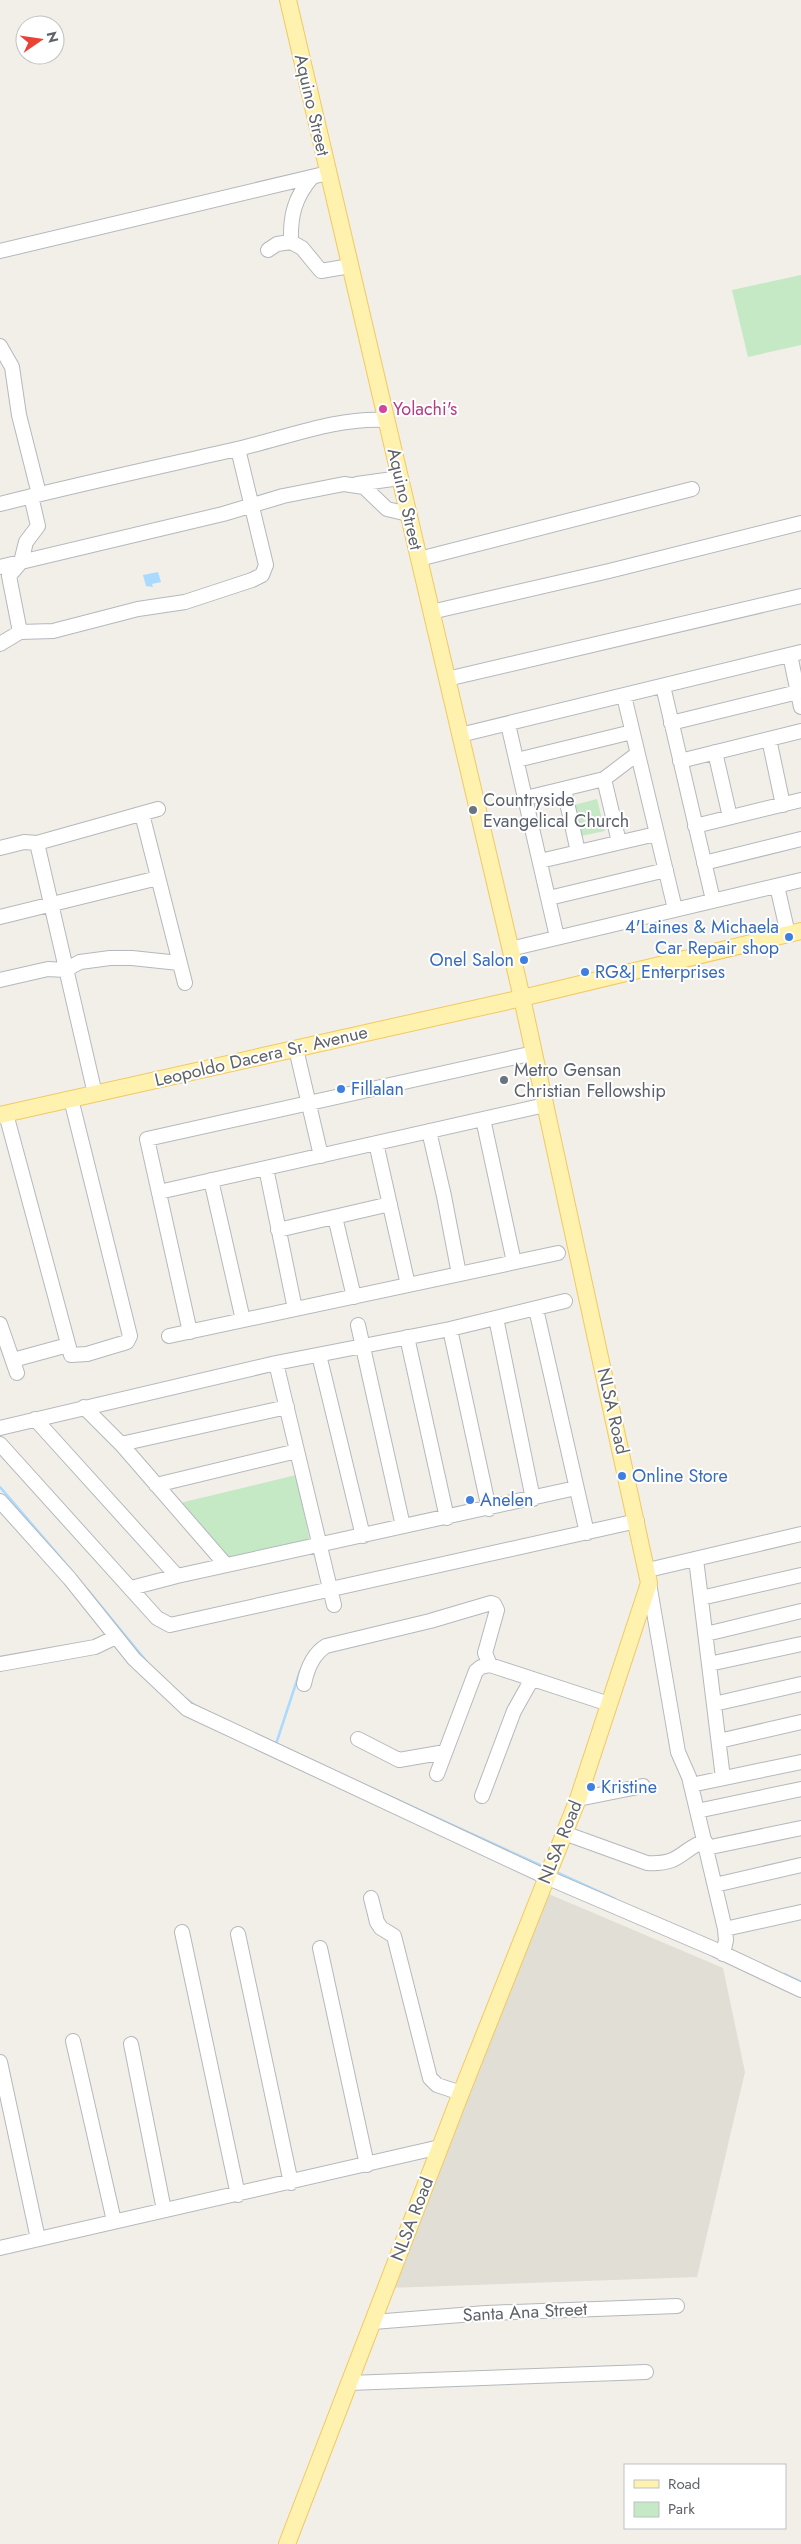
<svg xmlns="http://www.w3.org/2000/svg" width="801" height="2544" viewBox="0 0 801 2544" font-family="Jost,sans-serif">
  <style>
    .education { fill: #e1ded6 }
    .green { fill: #c5e8c5 }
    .water { fill: #aadaff }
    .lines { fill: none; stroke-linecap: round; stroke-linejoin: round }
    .stream { stroke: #aadaff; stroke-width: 2.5 }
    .minor-casing { stroke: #b5b8bc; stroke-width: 16 }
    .major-casing { stroke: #f2c960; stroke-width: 18 }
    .minor { stroke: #fff; stroke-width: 14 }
    .major { stroke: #fff2af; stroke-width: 16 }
    .hotel-dot { fill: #d1479c; stroke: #fff; stroke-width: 2 }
    .worship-dot { fill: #6b7280; stroke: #fff; stroke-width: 2 }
    .shop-dot { fill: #3f7fe0; stroke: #fff; stroke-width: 2 }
    .labels { text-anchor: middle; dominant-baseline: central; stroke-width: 4; stroke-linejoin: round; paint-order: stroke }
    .street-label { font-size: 18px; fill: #5f6368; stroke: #fff }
    .hotel-label { font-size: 18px; fill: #b23c85; stroke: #fff; text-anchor: start }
    .worship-label { font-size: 18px; fill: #5b616d; stroke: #fff; text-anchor: start }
    .shop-label { font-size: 18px; fill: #366cbe; stroke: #fff; text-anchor: start }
  </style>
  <rect width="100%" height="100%" fill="#f1efe8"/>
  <!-- education -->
  <path class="education" d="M544,1892L723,1968L745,2072L697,2277L388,2288Z"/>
  <!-- green -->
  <path class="green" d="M801,275V345L748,357L732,290Z
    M597,799L605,831L581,836L574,805Z
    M296,1475L310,1542L231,1559L180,1503Z"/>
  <!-- water -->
  <path class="water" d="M158,572L161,582L152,584L153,587L146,586L143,575Z"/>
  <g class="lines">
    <!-- stream -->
    <path class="stream" d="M0,1487L72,1571
      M87,1589L147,1662
      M185,1698L197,1707
      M276,1744L300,1671
      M358,1782L544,1867
      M556,1872L615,1899
      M784,1974L801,1982"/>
    <defs>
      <path id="minor" d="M291,242C290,215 295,197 312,177
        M268,250L277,244L291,242L302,248L321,271L350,266
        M0,251L328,173
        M0,346L12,367L19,415L39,494
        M357,484L400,478
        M0,504C79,484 158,467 237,449C286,438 336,417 386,420
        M419,559L692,489
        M0,567L223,514L283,496L344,484L364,487L387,509L408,514
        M431,612L609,571L801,523
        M20,632L53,631L138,609L185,602L252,580L262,575L266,565L238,449
        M0,644L20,632L9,576L21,562L26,542L38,526L31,496
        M790,655L801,707
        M447,679L801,596
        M663,686L713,900
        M624,696L675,909
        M671,723L798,692
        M508,724L557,937
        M460,735L801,652
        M769,739L783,805
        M715,752L730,817
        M517,760L632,732
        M680,761L801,731
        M604,779L619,842
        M564,789L578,852
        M526,798L604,779L637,754
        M142,814L185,983
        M695,826L801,800
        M37,843L95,1094
        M0,848L24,842L37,843L158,809
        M540,861L656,834
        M704,863L801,839
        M777,886L788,934
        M549,898L666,870
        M0,917L158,878
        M510,949L801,880
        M0,980L48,969L65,970L80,962L110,958H132L179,963
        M296,1049L321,1156
        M6,1114L71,1355L87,1354L127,1342L130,1336L71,1099
        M483,1119L514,1262
        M429,1131L444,1196L459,1274
        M376,1143L408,1285
        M266,1168L295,1309
        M211,1180L243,1320
        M159,1192L545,1105
        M335,1217L354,1297
        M278,1230L390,1204
        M536,1309L587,1533
        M496,1318L533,1499
        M0,1324L17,1373
        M358,1325L403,1526
        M450,1329L489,1509
        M190,1332L147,1139L534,1053
        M169,1336L558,1253
        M407,1337L447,1518
        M319,1355L363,1536
        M13,1360L68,1345
        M276,1363L334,1605
        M84,1407L121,1444L226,1565
        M35,1419L177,1576
        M0,1428L276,1363L450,1329L565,1301
        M0,1444L157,1618L170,1625L637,1521
        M121,1444L287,1407
        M156,1485L297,1451
        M0,1501L70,1579L134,1659L187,1709L546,1877L714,1949L801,1990
        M696,1559L723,1778
        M648,1570L801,1534
        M649,1583L678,1752L689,1777L725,1929L726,1940L723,1954
        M131,1588L177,1576L576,1488
        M701,1598L801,1575
        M706,1634L801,1611
        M0,1664L95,1647L116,1637
        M709,1664L801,1644
        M304,1684C307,1669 313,1654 326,1646L430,1621L491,1603L494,1604L497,1610L485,1653L490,1665
        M714,1704L801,1684
        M358,1739L399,1760L445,1752
        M719,1741L801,1722
        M437,1774L476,1671L481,1667L490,1665L609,1704
        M691,1785L801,1762
        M482,1796L514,1711L532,1679
        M578,1799L643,1786
        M697,1811L801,1789
        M564,1833L647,1863C681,1865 680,1850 705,1841
        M706,1848L801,1828
        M715,1885L801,1865
        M371,1898L377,1922L381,1928L394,1936L430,2078L437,2085L461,2093
        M725,1929L801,1912
        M182,1932L238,2195
        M238,1934L291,2183
        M320,1948L367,2165
        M73,2041L114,2221
        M131,2044L164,2210
        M0,2062L38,2239
        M0,2248L440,2147
        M373,2322L486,2313L677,2306
        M349,2383L646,2372"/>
      <path id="major" d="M0,1115L522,998L801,931
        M287,2544L461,2093L578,1799L649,1583L522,998L288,0"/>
    </defs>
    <!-- minor casing -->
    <use href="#minor" class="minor-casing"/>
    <!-- major casing -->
    <use href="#major" class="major-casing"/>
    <!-- minor -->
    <use href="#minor" class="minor"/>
    <!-- major -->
    <use href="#major" class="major"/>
  </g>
  <!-- markers -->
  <circle class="hotel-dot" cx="383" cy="409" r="5"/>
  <g class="worship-dot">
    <circle cx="473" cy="810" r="5"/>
    <circle cx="504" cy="1080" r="5"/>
  </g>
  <g class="shop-dot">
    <circle cx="789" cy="937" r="5"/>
    <circle cx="524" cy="960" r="5"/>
    <circle cx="585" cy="972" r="5"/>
    <circle cx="341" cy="1089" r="5"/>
    <circle cx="622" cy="1476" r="5"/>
    <circle cx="470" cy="1500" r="5"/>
    <circle cx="591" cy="1787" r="5"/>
  </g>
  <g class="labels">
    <!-- street labels -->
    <g class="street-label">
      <text transform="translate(312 105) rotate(77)">Aquino Street</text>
      <text transform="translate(405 499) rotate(77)">Aquino Street</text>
      <text transform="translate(261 1056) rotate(-13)">Leopoldo Dacera Sr. Avenue</text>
      <text transform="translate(613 1411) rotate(77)">NLSA Road</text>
      <text transform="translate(560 1842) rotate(-68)">NLSA Road</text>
      <text transform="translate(412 2219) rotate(-69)">NLSA Road</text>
      <text transform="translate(525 2312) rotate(-3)">Santa Ana Street</text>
    </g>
    <!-- hotel labels -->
    <g class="hotel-label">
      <text x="393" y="409">Yolachi's</text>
    </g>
    <!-- worship labels -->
    <g class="worship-label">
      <text x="483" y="800">Countryside<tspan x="483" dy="21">Evangelical Church</tspan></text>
      <text x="514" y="1070">Metro Gensan<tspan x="514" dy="21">Christian Fellowship</tspan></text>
    </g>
    <!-- shop labels -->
    <g class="shop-label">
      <text x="779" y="927" text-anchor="end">4'Laines &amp; Michaela<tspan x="779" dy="21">Car Repair shop</tspan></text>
      <text x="514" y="960" text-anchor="end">Onel Salon</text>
      <text x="595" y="972">RG&amp;J Enterprises</text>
      <text x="351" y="1089">Fillalan</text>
      <text x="632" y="1476">Online Store</text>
      <text x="480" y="1500">Anelen</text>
      <text x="601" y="1787">Kristine</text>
    </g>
  </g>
  <!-- legend -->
  <rect x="624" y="2464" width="162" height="65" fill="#ffffff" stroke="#bfc1c3"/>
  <rect x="634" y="2480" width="25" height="8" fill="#fff2af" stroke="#bfc1c3"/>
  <text x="668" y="2489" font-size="15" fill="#5f6368">Road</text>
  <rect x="634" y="2502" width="25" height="15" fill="#c5e8c5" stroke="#bfc1c3"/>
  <text x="668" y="2514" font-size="15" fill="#5f6368">Park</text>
  <!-- north arrow -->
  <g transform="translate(40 40) rotate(77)"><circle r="24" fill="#ffffff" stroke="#bfc1c3"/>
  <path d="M0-4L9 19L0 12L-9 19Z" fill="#ea4335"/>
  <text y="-8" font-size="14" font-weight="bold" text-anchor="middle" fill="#5f6368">N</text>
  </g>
</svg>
